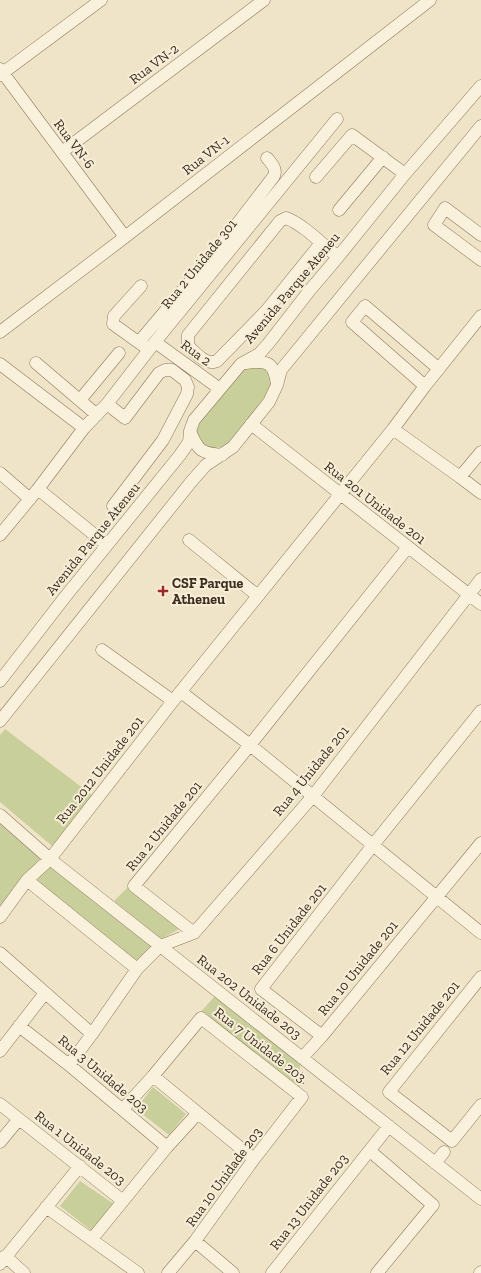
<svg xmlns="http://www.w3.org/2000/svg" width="481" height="1273" viewBox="0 0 481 1273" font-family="'Zilla Slab',serif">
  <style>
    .green { fill: #c9cf9b }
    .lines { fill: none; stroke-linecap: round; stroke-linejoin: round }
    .minor-casing { stroke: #8d765c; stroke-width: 13 }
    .path { stroke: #8d765c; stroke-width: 2; stroke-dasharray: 3 2; stroke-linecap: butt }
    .minor { stroke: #faf1dc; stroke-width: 12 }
    .poi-dot { fill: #9e2a2b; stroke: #f7eed8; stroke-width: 1.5 }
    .labels { text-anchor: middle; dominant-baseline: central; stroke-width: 4; stroke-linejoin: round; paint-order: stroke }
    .street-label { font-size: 14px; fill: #3d2e20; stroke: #f7eed8 }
    .poi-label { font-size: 14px; font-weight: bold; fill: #3d2e20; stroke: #f7eed8; text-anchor: start }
  </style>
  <rect width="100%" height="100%" fill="#f0e4c8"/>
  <!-- green -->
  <path class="green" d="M247,365L268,369L273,386L228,444C210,455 192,442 198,422Z
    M5,729L92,795L52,846L0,802V735Z
    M0,820L44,857L0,912Z
    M49,865L155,945L137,962L34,882Z
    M129,886L181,928L161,939L114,901Z
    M215,996L300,1057V1093L199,1014Z
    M153,1087L186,1114L169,1135L136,1109Z
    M80,1181L117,1206L93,1232L60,1206Z"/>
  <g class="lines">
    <defs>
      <path id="minor" d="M0,69L125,237
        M0,75L101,0
        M62,152L264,0
        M316,177L352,135L405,174
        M339,210L383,157
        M481,235L445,208L434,225L481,260
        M321,243L266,311L217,361C206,366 196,353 188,346V335L280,221L286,218C303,224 323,245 338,257
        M141,286L114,316L113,324L145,347
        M0,332L125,237L430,0
        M139,342L221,245L274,176C277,169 272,164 267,158
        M155,342L220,389
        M36,363L97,415
        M246,363C267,360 274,362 277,384
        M0,364L84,428
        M425,386L352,322L365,306L439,369
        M80,400L119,353
        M107,404L125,418L159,373L165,370H172L185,380L188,387L187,394L163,440L113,506
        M251,424L481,604
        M393,429L460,477L481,493
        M190,431C198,451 201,453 222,455
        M0,473L30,499
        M460,477L481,452
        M38,489L107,545
        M0,535L38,489L84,428L107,404L155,342L337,119
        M189,540L258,596
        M102,650L173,701
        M0,681L65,597L180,455L189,442L190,431L194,420L241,364L259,354L268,344L310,290L338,257L405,174L481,86
        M181,692L250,745L481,933
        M0,721L191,482L206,465L233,447L269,402L277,385L281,370L481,126
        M0,815L50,859L481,1199
        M27,880L137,969
        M0,917L27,880L50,859L173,701L393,429L425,386L481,316
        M194,933L134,886L250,745L408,547
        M0,953L92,1034
        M481,977L389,1092L452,1141L481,1105
        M19,1026L69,1065L167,1147
        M322,1036L261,989L373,845L481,711
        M0,1051L45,993
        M302,1058L322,1036L481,843
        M69,1065L92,1034L137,969L160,946L194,933L313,796L481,579
        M153,1076L254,1159
        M0,1104L123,1201
        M123,1109L153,1076L201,1018L302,1097L254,1159L195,1241L168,1273
        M0,1142L19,1119
        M370,1151L433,1205L377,1273
        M435,1163L444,1152
        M46,1207L138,1273
        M92,1239L167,1147L198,1113
        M195,1241L233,1273
        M5,1256L24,1273
        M0,1264L80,1166
        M272,1273L389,1126
        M480,1273L481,1272"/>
    </defs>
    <!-- minor casing -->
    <use href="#minor" class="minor-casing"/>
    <!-- path -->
    <path class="path" d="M302,1072L303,1084"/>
    <!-- minor -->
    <use href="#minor" class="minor"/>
  </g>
  <!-- markers -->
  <path class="poi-dot" d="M161 585h4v4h4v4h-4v4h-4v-4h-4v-4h4z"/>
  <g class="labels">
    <!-- street labels -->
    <g class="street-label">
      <text transform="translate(154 64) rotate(-37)">Rua VN-2</text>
      <text transform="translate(74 144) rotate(53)">Rua VN-6</text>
      <text transform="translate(206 155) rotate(-38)">Rua VN-1</text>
      <text transform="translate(199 264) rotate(-51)">Rua 2 Unidade 301</text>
      <text transform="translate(292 288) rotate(-50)">Avenida Parque Ateneu</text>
      <text transform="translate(196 353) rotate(36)">Rua 2</text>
      <text transform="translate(375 503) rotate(38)">Rua 201 Unidade 201</text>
      <text transform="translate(93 539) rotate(-51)">Avenida Parque Ateneu</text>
      <text transform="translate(100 770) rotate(-52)">Rua 2012 Unidade 201</text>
      <text transform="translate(311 771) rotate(-51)">Rua 4 Unidade 201</text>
      <text transform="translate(164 826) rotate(-51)">Rua 2 Unidade 201</text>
      <text transform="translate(289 929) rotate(-52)">Rua 6 Unidade 201</text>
      <text transform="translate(358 968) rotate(-51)">Rua 10 Unidade 201</text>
      <text transform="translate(249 997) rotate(38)">Rua 202 Unidade 203</text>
      <text transform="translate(420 1028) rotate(-51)">Rua 12 Unidade 201</text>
      <text transform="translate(260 1045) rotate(38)">Rua 7 Unidade 203</text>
      <text transform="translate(103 1074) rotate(40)">Rua 3 Unidade 203</text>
      <text transform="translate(80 1148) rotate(38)">Rua 1 Unidade 203</text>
      <text transform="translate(224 1177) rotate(-54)">Rua 10 Unidade 203</text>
      <text transform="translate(309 1202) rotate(-52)">Rua 13 Unidade 203</text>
    </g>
    <!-- poi labels -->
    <g class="poi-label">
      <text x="172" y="583">CSF Parque<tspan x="172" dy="16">Atheneu</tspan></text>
    </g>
  </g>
</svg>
